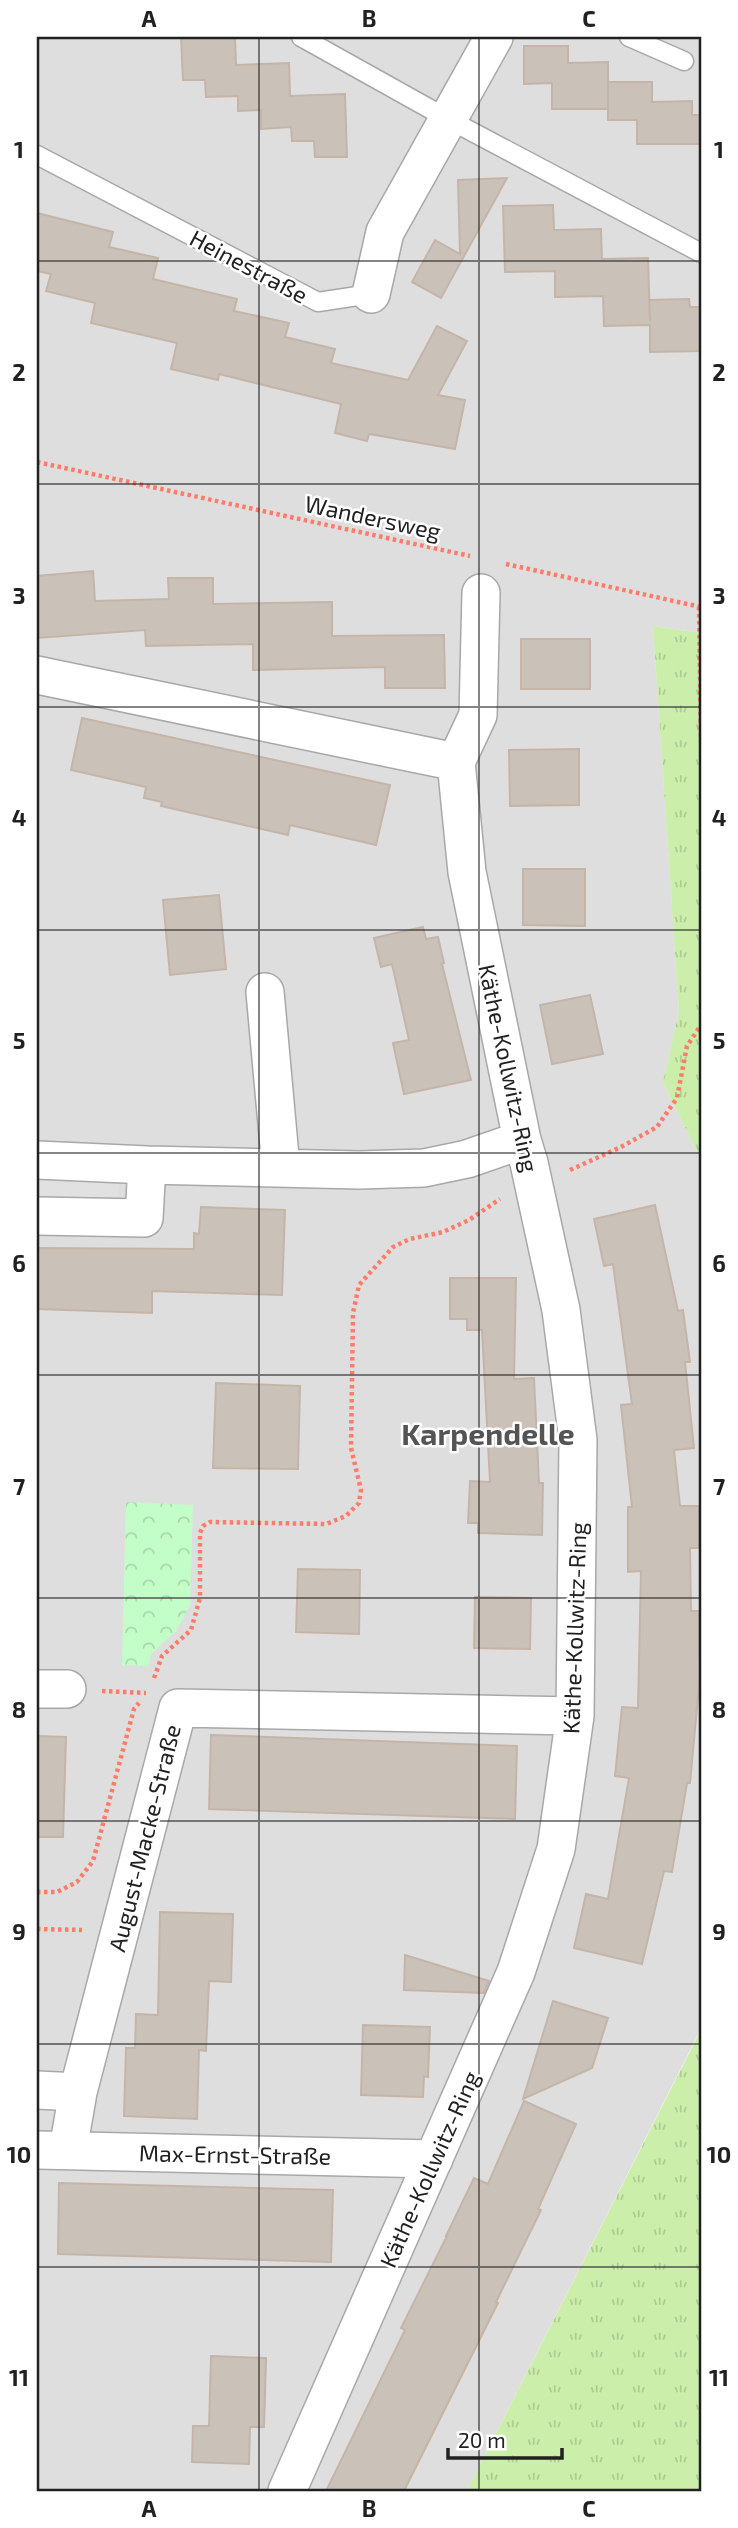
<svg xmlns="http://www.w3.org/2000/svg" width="738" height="2528" viewBox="0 0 738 2528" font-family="'Exo 2',sans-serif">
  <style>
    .residential { fill: #dfdede }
    .grass { fill: url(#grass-tufts) }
    .park { fill: url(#park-crowns) }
    .parking { fill: #e1e1e1 }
    .building { fill: #cac1b9; stroke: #c4b5a8; stroke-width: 2 }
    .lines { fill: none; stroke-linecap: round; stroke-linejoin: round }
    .service-casing { stroke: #a8a8a8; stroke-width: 21 }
    .minor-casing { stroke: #a8a8a8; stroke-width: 40 }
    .path { stroke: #ff7b6a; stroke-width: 4.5; stroke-dasharray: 3.5 3.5; stroke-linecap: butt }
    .service { stroke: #fff; stroke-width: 18 }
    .minor { stroke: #fff; stroke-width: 37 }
    .grid { fill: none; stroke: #212121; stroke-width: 2; stroke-opacity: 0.55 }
    .labels { text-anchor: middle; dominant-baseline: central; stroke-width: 5; stroke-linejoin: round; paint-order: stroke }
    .street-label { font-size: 23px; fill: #212121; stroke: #fff }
    .district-label { font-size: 30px; font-weight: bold; fill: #545454; stroke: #fff }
    .neatline { fill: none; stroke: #212121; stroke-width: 2.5 }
    .grid-label { font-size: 23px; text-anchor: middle; font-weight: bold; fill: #212121 }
  </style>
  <defs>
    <pattern id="grass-tufts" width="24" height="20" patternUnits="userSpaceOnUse" patternTransform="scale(1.75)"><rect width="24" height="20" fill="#cbeeaa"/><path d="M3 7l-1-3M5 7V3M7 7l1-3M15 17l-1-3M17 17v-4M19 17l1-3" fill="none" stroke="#aecc92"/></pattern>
    <pattern id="park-crowns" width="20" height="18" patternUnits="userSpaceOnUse" patternTransform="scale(1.75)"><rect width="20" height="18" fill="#c3fdc8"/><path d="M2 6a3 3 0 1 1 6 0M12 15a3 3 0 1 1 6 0" fill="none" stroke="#a7d9ac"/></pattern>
  </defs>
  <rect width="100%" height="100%" fill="#f1eee7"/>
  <!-- residential -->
  <path class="residential" d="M37,37H701V633L653,626L679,1012L663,1082L701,1160V2028L467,2491H37Z"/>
  <!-- grass -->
  <path class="grass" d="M653,626L701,633V1160L663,1082L679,1012Z
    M701,2028V2491H467L696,2040Z"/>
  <!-- park -->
  <path class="park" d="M126,1502L193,1505L190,1605L176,1631L151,1654L149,1666L122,1665Z"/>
  <!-- parking -->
  <path class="parking" d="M37,1172L121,1176L117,1202L37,1199Z"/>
  <!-- building -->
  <path class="building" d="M181,37H235L236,65L289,63L290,96L345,94L347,157H315L314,141H292L291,127L261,129V110L238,111V96L206,97L205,80H183Z
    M524,46H568V63L608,62V109H552V83L524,84Z
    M608,82H652V102L692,101V115H701V144H637V120H608Z
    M507,178L441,298L412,282L435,240L460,254L458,180Z
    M553,205L554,230L601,229L602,259L648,258L650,321L649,300L689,299L690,307H701V351L650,352V325L604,326L603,296L555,297V271L505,272L503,206Z
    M37,213L113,232L109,247L158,258L153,279L237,299L234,311L289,323L285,337L335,349L331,363L408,380L437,326L467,341L438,395L465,400L455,449L369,434L367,441L335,433L341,404L219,374L218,380L171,369L177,343L91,323L95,303L46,291L51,274L37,271Z
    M93,571L95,601L169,599L168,578H213V604L332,602V636L444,635L445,688H385V667L253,670V644L146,646L145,630L37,638V576Z
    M521,639H590V689H521Z
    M82,718L390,785L376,845L290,825L288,835L161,806L162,802L144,798L146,787L71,770Z
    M579,749V805L510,806L509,750Z
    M523,869H585V926L523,925Z
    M219,895L226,969L170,975L163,900Z
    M423,927L426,939L438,937L444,963L442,964L471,1080L404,1094L393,1043L409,1040L392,964L381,967L374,938Z
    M590,995L603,1054L552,1064L540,1005Z
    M655,1205L678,1311L683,1310L690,1362H685L694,1448L674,1450L680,1506H699V1548H690L691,1611H699V1657H701V1664L690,1783H687L672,1872L664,1871L642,1964L574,1948L586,1894L608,1899L629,1778L615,1776L622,1707L638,1708L641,1571L628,1572V1507H632L621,1405L632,1404L613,1264L604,1266L594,1219Z
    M201,1207L285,1210L282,1295L152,1291V1313L37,1309V1248L194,1249V1233L199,1234Z
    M450,1278H516L514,1379L534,1378L539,1483H543L542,1535L478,1533V1523H468L470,1481L490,1482L482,1330H467V1319H450Z
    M216,1383L300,1386L298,1469L213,1468Z
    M298,1569L360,1570L359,1634L296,1632Z
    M475,1597L531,1598L530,1649L474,1648Z
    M211,1735L517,1746L515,1819L209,1809Z
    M37,1736L66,1737L63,1837H37Z
    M160,1912L233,1914L231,1982L209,1981L206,2051L199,2050L197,2119L124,2116L126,2048H135L136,2014L158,2015Z
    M405,1955L489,1981L484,1993L404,1990Z
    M553,2001L608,2018L592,2068L523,2099Z
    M363,2025L430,2027L428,2077L424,2076L423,2097L361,2095Z
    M524,2101L576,2124L538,2209L541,2210L496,2302L498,2303L404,2491H326L405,2330L401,2328L447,2236H446L474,2178L488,2184Z
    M59,2183L333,2190L331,2262L58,2254Z
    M211,2356L266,2358L264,2427H250L249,2464L192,2462L193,2426H209Z"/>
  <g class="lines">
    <defs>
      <path id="service" d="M301,37L448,119L701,253
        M629,37L684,61
        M37,155L318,302L371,294"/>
      <path id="minor" d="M371,294L385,232L494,37
        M37,675L456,762L467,872L522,1140L529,1163L561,1310L578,1440L575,1716L556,1849L516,1972L287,2491
        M456,762L478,715L481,593
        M265,992L281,1168
        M37,1160L147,1165
        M37,1216L144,1218L147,1165L359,1170L424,1168L467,1159L522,1140
        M37,1689H67
        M37,2090L78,2092
        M37,2150L434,2159
        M68,2150L78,2092L178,1708L575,1716"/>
    </defs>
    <!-- service casing -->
    <use href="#service" class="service-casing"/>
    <!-- minor casing -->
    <use href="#minor" class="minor-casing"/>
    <!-- path -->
    <path class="path" d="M37,462L470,556
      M506,564L701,607
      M699,607L701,742
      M570,1170L621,1147L657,1127L677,1098L687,1046L701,1025
      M154,1678L162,1656L191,1630L200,1598V1533L203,1526L210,1522L326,1524L346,1516L359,1503L361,1490L351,1448L353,1313L359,1285L393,1247L410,1239L443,1232L469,1220L500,1199
      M102,1691L146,1693
      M37,1892H57L77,1882L93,1861L134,1709L139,1703
      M37,1929L82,1930"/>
    <!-- service -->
    <use href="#service" class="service"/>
    <!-- minor -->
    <use href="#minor" class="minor"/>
  </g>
  <!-- grid -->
  <path class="grid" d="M259,37V2491M479,37V2491M37,261H701M37,484H701M37,707H701M37,930H701M37,1153H701M37,1375H701M37,1598H701M37,1821H701M37,2044H701M37,2267H701"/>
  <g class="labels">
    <!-- street labels -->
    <g class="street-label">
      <text transform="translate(249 266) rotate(28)">Heinestraße</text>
      <text transform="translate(373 517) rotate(12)">Wandersweg</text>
      <text transform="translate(509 1068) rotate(78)">Käthe-Kollwitz-Ring</text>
      <text transform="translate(574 1628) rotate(-88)">Käthe-Kollwitz-Ring</text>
      <text transform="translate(144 1838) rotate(-76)">August-Macke-Straße</text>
      <text transform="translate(235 2154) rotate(1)">Max-Ernst-Straße</text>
      <text transform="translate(429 2169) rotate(-66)">Käthe-Kollwitz-Ring</text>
    </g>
    <!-- district labels -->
    <g class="district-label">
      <text x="488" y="1433">Karpendelle</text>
    </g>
  </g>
  <!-- border -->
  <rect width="738" height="2528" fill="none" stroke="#ffffff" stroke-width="77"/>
  <!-- scale -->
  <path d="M448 2448v10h114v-10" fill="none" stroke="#212121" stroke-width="3.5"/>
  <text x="458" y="2448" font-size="21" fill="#212121" stroke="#ffffff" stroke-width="5" paint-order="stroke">20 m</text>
  <rect x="38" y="38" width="662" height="2452" class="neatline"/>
  <g class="grid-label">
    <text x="149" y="27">A</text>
    <text x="369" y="27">B</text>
    <text x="589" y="27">C</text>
    <text x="19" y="158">1</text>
    <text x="719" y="158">1</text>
    <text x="19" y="381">2</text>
    <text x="719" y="381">2</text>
    <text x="19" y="604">3</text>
    <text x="719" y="604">3</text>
    <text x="19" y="826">4</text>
    <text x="719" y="826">4</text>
    <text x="19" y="1049">5</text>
    <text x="719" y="1049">5</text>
    <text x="19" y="1272">6</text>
    <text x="719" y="1272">6</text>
    <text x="19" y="1495">7</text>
    <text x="719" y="1495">7</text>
    <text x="19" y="1718">8</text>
    <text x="719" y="1718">8</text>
    <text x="19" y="1940">9</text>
    <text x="719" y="1940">9</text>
    <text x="19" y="2163">10</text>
    <text x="719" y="2163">10</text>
    <text x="19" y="2386">11</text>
    <text x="719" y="2386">11</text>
    <text x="149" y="2517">A</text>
    <text x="369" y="2517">B</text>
    <text x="589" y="2517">C</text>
  </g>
</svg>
